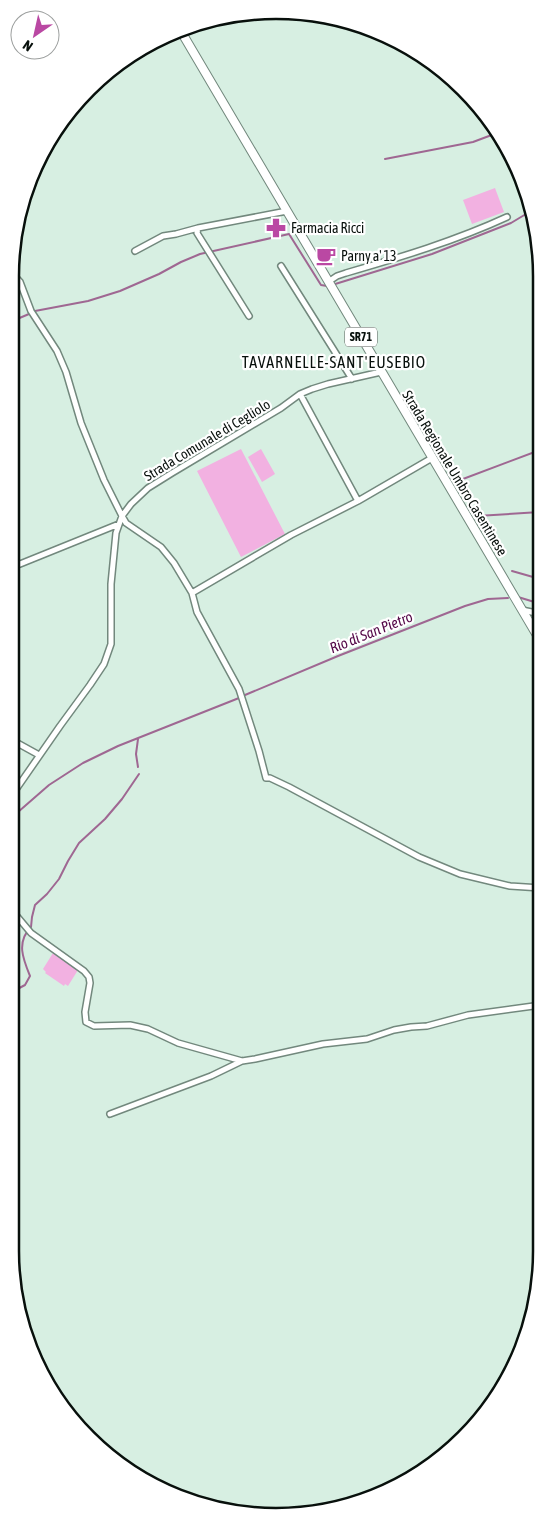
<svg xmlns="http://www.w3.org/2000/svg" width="552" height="1527" viewBox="0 0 552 1527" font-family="'Asap Condensed',sans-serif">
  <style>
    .green { fill: #f2b1e1 }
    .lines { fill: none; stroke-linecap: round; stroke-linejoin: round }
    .stream { stroke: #9f6792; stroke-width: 2 }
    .street-casing { stroke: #72887d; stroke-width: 8 }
    .primary-casing { stroke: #72887d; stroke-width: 10 }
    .street { stroke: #fff; stroke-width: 5 }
    .primary { stroke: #fff; stroke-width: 8 }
    .labels { text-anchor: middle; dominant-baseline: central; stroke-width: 4.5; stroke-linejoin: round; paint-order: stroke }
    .shield { fill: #fff; stroke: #525855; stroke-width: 1 }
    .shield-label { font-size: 12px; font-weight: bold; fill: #08100c }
    .poi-label { font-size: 14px; fill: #08100c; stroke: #fff; text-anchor: start }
    .street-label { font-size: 14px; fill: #08100c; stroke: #fff }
    .water-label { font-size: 15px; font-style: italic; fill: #540848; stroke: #fff }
    .quarter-label { font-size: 16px; letter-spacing: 1px; fill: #08100c; stroke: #fff }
    .rim { fill: none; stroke: #08100c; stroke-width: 2.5 }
  </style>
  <rect width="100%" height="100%" fill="#d7efe2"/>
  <!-- green -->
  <path class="green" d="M495,188L504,212L472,224L463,200Z
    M241,449L285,534L241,557L197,471Z
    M261,449L275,474L262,482L248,457Z
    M53,953L78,970L68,986L65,984L64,986L45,973L46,972L43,969Z"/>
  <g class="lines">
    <!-- stream -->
    <path class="stream" d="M385,159L473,142L497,133
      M332,285L432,254L511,223L531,211
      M35,311L88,301L120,291L159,274L181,262L200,254L289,234L321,285L327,286
      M10,322L29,314
      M455,482L540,450
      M477,516L540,512
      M512,571L540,579
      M518,597L541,604
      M245,695L338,656L465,606L488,599L508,598
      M138,739L136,754L138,767
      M10,819L49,785L83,763L118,746L239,698
      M10,993L25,985L30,976C23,959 16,942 31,927L32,917L35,905L47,894L59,879L68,861L79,843L105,819L122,799L139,774"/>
    <defs>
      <path id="street" d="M135,251L163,236L176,234L198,228
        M281,266L352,379
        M11,272L20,282L31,311L57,351L66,372L81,423L104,480L122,516L126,523L161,547L174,563L192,593L197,612L239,689L259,751L266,778H270L289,787L419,857L460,874L510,886L541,888
        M328,282L337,276L346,273C401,257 455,241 507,217
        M249,316L197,233L198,228L287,211
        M300,394L358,501L432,458
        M10,566L20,564L119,524
        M192,593L291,535L358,501
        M522,610L541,614
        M10,739L39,755
        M10,798L60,726L90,685L104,664L111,644V584L116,533L122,516L131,504L148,488L172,473L281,408L300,394L312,389L328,384L381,372
        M10,908L31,933L84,971L89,977L90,983L85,1012L86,1022L94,1026L130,1025L148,1029L178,1043L242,1061L255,1059L323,1044L367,1039L394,1030L411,1027L427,1026L468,1015L541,1005
        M110,1114L211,1076L242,1061"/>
      <path id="primary" d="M182,33L541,642"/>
    </defs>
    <!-- street casing -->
    <use href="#street" class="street-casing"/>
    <!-- primary casing -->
    <use href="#primary" class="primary-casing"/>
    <!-- street -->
    <use href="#street" class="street"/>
    <!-- primary -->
    <use href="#primary" class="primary"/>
  </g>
  <!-- icons -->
  <defs>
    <symbol id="pharmacy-bare" viewBox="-9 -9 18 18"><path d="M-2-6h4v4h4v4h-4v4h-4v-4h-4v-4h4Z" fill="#ba48a3" stroke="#fff" stroke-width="2.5" paint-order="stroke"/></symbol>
    <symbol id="cafe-bare" viewBox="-9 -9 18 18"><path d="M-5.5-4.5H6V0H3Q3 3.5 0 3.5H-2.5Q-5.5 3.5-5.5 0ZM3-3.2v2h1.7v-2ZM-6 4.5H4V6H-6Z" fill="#ba48a3" stroke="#fff" stroke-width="2.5" paint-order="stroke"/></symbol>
  </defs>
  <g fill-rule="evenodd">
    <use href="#pharmacy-bare" x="262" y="214" width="28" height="28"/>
    <use href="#cafe-bare" x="312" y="242" width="28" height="28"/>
  </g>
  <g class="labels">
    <!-- shield labels -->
    <rect class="shield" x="345" y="327.5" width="32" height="19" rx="4"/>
    <g class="shield-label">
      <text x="361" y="337">SR71</text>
    </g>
    <!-- poi labels -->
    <g class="poi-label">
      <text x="291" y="228">Farmacia Ricci</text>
      <text x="341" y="256">Parny a' 13</text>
    </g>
    <!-- street labels -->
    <g class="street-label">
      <text transform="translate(207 440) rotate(-31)">Strada Comunale di Cegliolo</text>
      <text transform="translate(455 473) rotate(59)">Strada Regionale Umbro Casentinese</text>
    </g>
    <!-- water labels -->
    <g class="water-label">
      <text transform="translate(371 632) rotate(-22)">Rio di San Pietro</text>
    </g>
    <!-- quarter labels -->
    <g class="quarter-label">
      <text x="334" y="362">TAVARNELLE-SANT'EUSEBIO</text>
    </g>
  </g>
  <!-- crop -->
  <path d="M0 0H552V1527H0ZM276 19H276A257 257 0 0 1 533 276V1251A257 257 0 0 1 276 1508H276A257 257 0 0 1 19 1251V276A257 257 0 0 1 276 19Z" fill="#fff" fill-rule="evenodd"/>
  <path class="rim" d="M276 19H276A257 257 0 0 1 533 276V1251A257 257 0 0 1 276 1508H276A257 257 0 0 1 19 1251V276A257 257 0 0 1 276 19Z"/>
  <!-- north arrow -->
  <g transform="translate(35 35) rotate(214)"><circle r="24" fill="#ffffff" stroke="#9c9f9e"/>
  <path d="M0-4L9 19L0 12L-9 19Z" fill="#ba48a3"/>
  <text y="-8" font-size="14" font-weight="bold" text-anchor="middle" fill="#08100c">N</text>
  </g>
</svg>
